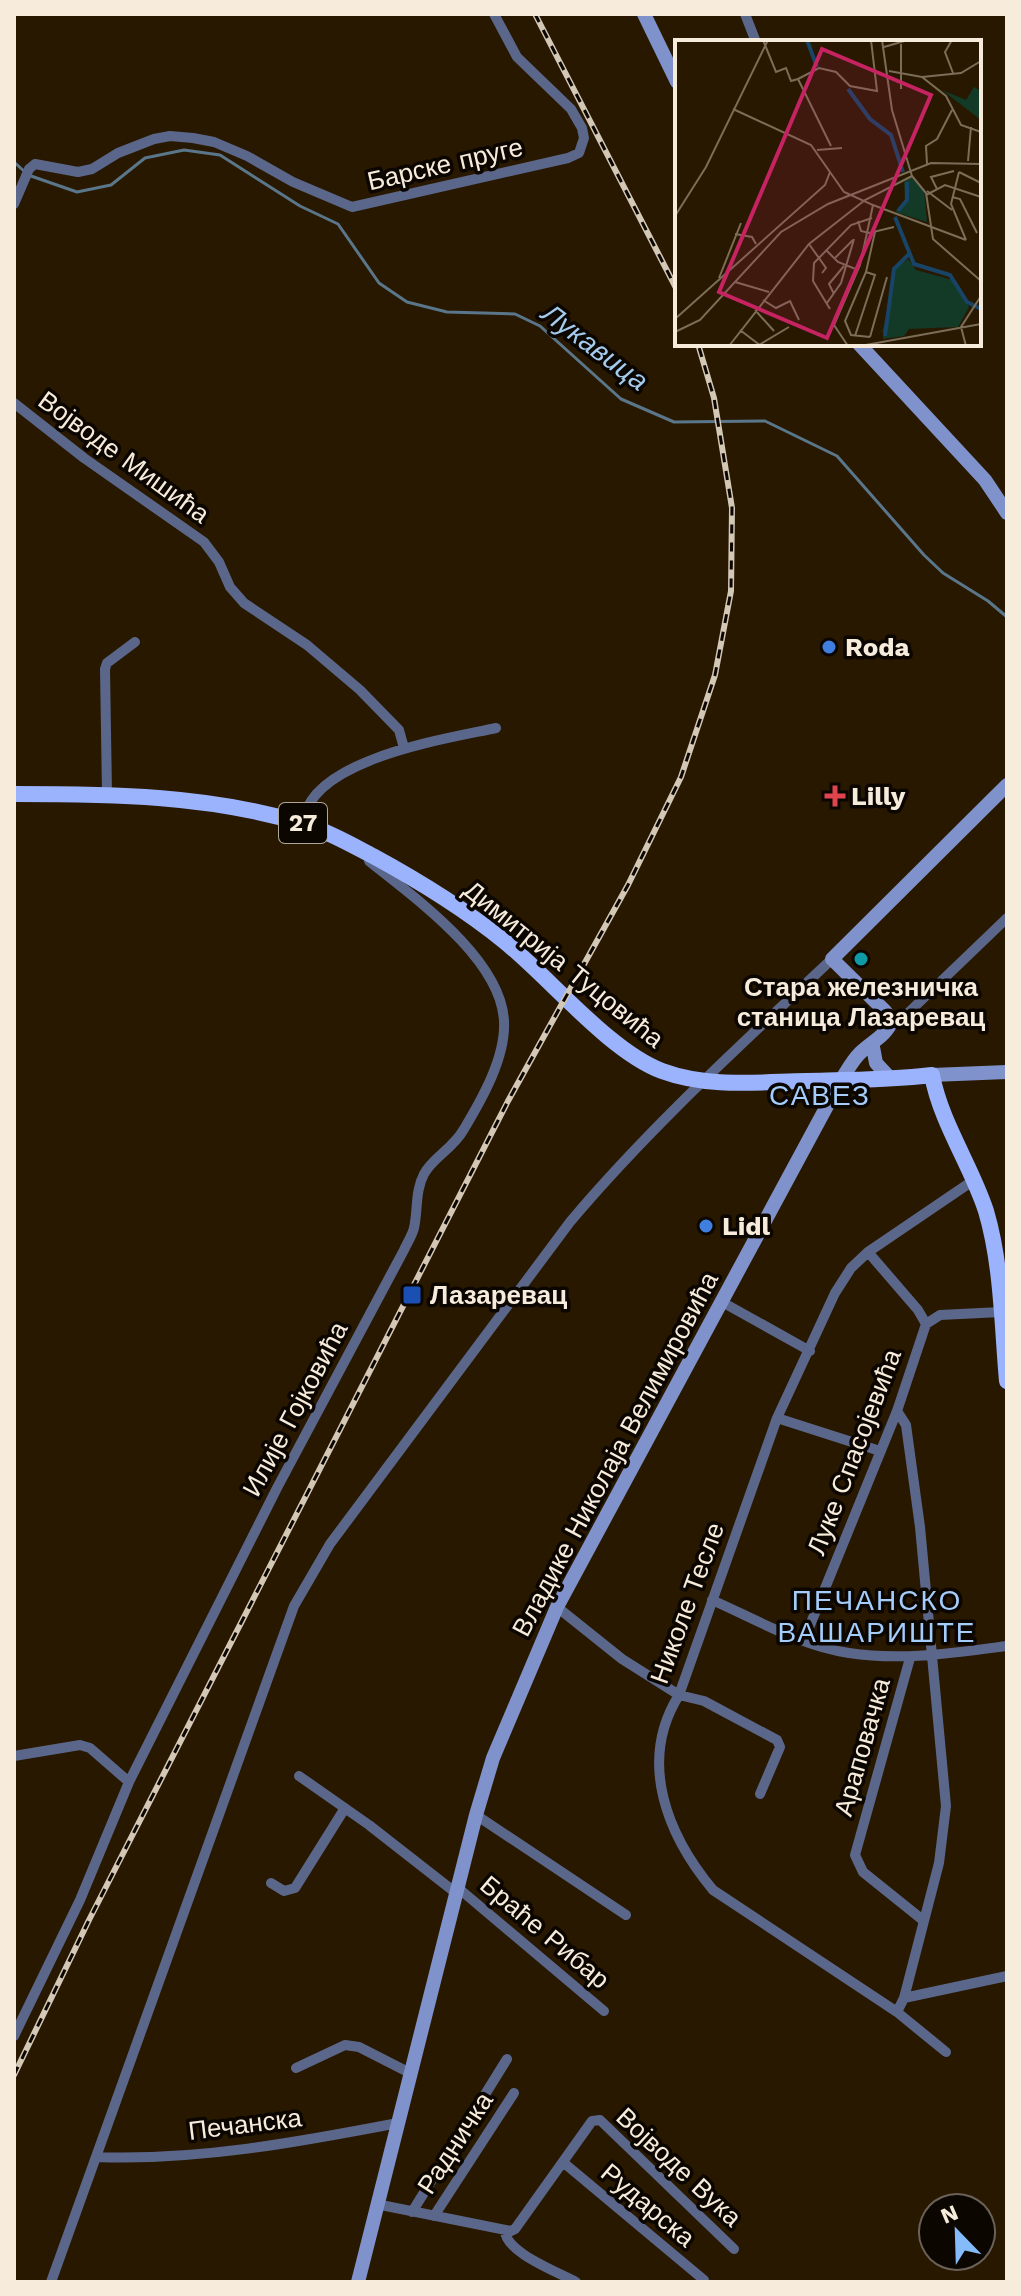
<svg xmlns="http://www.w3.org/2000/svg" width="1021" height="2296" viewBox="0 0 1021 2296" font-family="'Work Sans',sans-serif">
  <style>
    .lines { fill: none; stroke-linecap: round; stroke-linejoin: round }
    .stream { stroke: #5a768a; stroke-width: 3 }
    .street { stroke: #5b678a; stroke-width: 10 }
    .secondary { stroke: #7f92cb; stroke-width: 14 }
    .primary { stroke: #9bb3fd; stroke-width: 16 }
    .rail-casing { stroke: #d3c7b6; stroke-width: 6 }
    .rail { stroke: #0c0600; stroke-width: 3; stroke-dasharray: 9; stroke-linecap: butt }
    .shop-dot { fill: #3f7fe0; stroke: #0c0600; stroke-width: 3 }
    .health-dot { fill: #e0444e; stroke: #0c0600; stroke-width: 3 }
    .culture-dot { fill: #0f9aa8; stroke: #0c0600; stroke-width: 3 }
    .transit-dot { fill: #1a4fb4; stroke: #0c0600; stroke-width: 3 }
    .labels { text-anchor: middle; dominant-baseline: central; stroke-width: 7; stroke-linejoin: round; paint-order: stroke }
    .shield { fill: #0c0600; stroke: #b0a79a; stroke-width: 2 }
    .shield-label { font-size: 24px; font-weight: bold; fill: #f7ecdc }
    .street-label { font-size: 26px; fill: #f7ecdc; stroke: #0c0600 }
    .poi-label { font-size: 26px; font-weight: bold; fill: #f7ecdc; stroke: #0c0600; text-anchor: start }
    .water-label { font-size: 28px; font-style: italic; fill: #a4cbed; stroke: #0c0600 }
    .neighbourhood-label { font-size: 28px; letter-spacing: 2px; fill: #a4cdfc; stroke: #0c0600 }
    .inset-river { fill: none; stroke: #174467; stroke-width: 4 }
    .inset-road { fill: none; stroke: #7b6d58; stroke-width: 2 }
    .view { fill: #c52361; fill-opacity: 0.15; stroke: #c52361; stroke-width: 4 }
    .inset-edge { fill: none; stroke: #f7ecdc; stroke-width: 4 }
  </style>
  <rect width="100%" height="100%" fill="#291800"/>
  <g class="lines">
    <!-- stream -->
    <path class="stream" d="M14,162L25,172
      M31,176L77,192L111,185L145,158L184,150L220,155L300,206L338,224L379,283L407,302L447,312L515,314L540,326L621,399L674,422L765,421L837,456L924,555L943,573L988,601L1007,617"/>
    <!-- street -->
    <path class="street" d="M745,14L756,42
      M14,204L29,169L35,164L78,172L92,169L118,153L154,139L170,136L193,138L214,142L247,156L293,182L352,207L568,158L579,153L584,138L582,128L571,109L517,57L494,14
      M14,403L84,458L204,542L219,562L230,587L244,603L307,645L360,690L399,730L404,748
      M107,794L105,669L107,663L135,642
      M303,823C309,759 446,739 496,728
      M892,1021L907,1014L1007,918
      M868,1252L918,1310L926,1324L940,1315L1001,1312L1007,1308
      M722,1302L810,1351
      M777,1418L880,1451
      M712,1600C755,1619 801,1646 849,1653C902,1661 954,1653 1007,1646
      M557,1607L622,1659L679,1695L704,1701L777,1740L780,1747L760,1794
      M804,1640L897,1411L926,1324
      M910,1658L855,1855L863,1872L924,1921
      M14,1756L80,1745L90,1748L129,1782
      M299,1776L369,1825L456,1893
      M476,1815L626,1915
      M271,1883L284,1891L295,1888L345,1808
      M457,1887L604,2011
      M904,1998L1007,1976
      M897,2012L904,1998L939,1863L946,1806L920,1527L906,1425L897,1411
      M14,2036L80,1900L129,1782L277,1488L404,1250C407,1243 412,1236 414,1228C418,1210 415,1191 424,1174C433,1157 453,1149 464,1129C482,1099 506,1057 504,1021C501,959 415,898 369,861
      M946,2052L897,2012L713,1890C668,1836 637,1762 679,1695L777,1418L835,1293L851,1268L868,1252L974,1180
      M296,2068L345,2045L359,2047L410,2073
      M96,2157C197,2161 299,2142 398,2123
      M564,2163L704,2280
      M376,2204L511,2231L515,2229L592,2121L600,2120L734,2249
      M412,2212L507,2059
      M434,2216L514,2093
      M505,2230C504,2252 558,2272 576,2282
      M51,2282L294,1606L330,1544L570,1222C650,1127 742,1044 832,959"/>
    <!-- secondary -->
    <path class="secondary" d="M644,14L677,82
      M859,344L985,480L1007,513
      M873,1047L876,1063L890,1078
      M932,1075L1007,1072
      M358,2282L476,1815L493,1758L557,1607L841,1080C847,1071 852,1061 860,1053C871,1042 886,1036 892,1021L885,1011L832,959L1007,785"/>
    <!-- primary -->
    <path class="primary" d="M14,794C111,794 207,795 301,823C327,831 350,844 373,856C419,881 463,908 504,941C550,978 609,1051 662,1071C708,1088 758,1082 806,1081C848,1080 890,1080 932,1075C941,1123 971,1165 986,1211C1002,1265 1002,1326 1007,1381"/>
    <defs>
      <path id="rail" d="M535,14L677,290
        M14,2075L89,1920L508,1101L628,885L681,777L715,675L731,591L732,508L714,398L698,344"/>
    </defs>
    <!-- rail casing -->
    <use href="#rail" class="rail-casing"/>
    <!-- rail -->
    <use href="#rail" class="rail"/>
  </g>
  <!-- markers -->
  <g class="shop-dot">
    <circle cx="829" cy="647" r="8"/>
    <circle cx="706" cy="1226" r="8"/>
  </g>
  <path class="health-dot" d="M831 784h8v8h8v8h-8v8h-8v-8h-8v-8h8z"/>
  <circle class="culture-dot" cx="861" cy="959" r="8"/>
  <rect class="transit-dot" x="402" y="1285" width="20" height="20" rx="4"/>
  <g class="labels">
    <!-- shield labels -->
    <rect class="shield" x="279" y="803" width="48" height="40" rx="6"/>
    <g class="shield-label">
      <text x="303" y="823">27</text>
    </g>
    <!-- street labels -->
    <g class="street-label">
      <text transform="translate(445 164) rotate(-13)">Барске пруге</text>
      <text transform="translate(124 457) rotate(36)">Војводе Мишића</text>
      <text transform="translate(564 964) rotate(39)">Димитрија Туцовића</text>
      <text transform="translate(295 1409) rotate(-62)">Илије Гојковића</text>
      <text transform="translate(854 1452) rotate(-69)">Луке Спасојевића</text>
      <text transform="translate(615 1454) rotate(-62)">Владике Николаја Велимировића</text>
      <text transform="translate(687 1603) rotate(-70)">Николе Тесле</text>
      <text transform="translate(862 1747) rotate(-74)">Араповачка</text>
      <text transform="translate(545 1932) rotate(40)">Браће Рибар</text>
      <text transform="translate(245 2124) rotate(-7)">Печанска</text>
      <text transform="translate(455 2143) rotate(-57)">Радничка</text>
      <text transform="translate(679 2167) rotate(43)">Војводе Вука</text>
      <text transform="translate(648 2205) rotate(40)">Рударска</text>
    </g>
    <!-- poi labels -->
    <g class="poi-label">
      <text x="845" y="647">Roda</text>
      <text x="851" y="796">Lilly</text>
      <text x="861" y="987" text-anchor="middle">Стара железничка<tspan x="861" dy="30">станица Лазаревац</tspan></text>
      <text x="722" y="1226">Lidl</text>
      <text x="430" y="1295">Лазаревац</text>
    </g>
    <!-- water labels -->
    <g class="water-label">
      <text transform="translate(595 347) rotate(37)">Лукавица</text>
    </g>
    <!-- neighbourhood labels -->
    <g class="neighbourhood-label">
      <text x="820" y="1095">САВЕЗ</text>
      <text x="877" y="1600">ПЕЧАНСКО<tspan x="877" dy="32">ВАШАРИШТЕ</tspan></text>
    </g>
  </g>
  <!-- overview -->
  <g transform="translate(675 40)">
    <rect width="306" height="306" fill="#291800"/>
    <path d="M299,47L306,51V80L267,50L291,60ZM236,137L249,150L252,182L220,172L230,162L229,142ZM233,219L241,230L278,240L294,267L283,287L234,289L229,296L208,299V290L202,295L208,289L221,228Z" fill="#123a27"/>
    <path class="inset-river" d="M132,0L142,27M173,49L195,79L216,95L228,132M223,171L232,160V142M220,177L239,224L275,235L292,262L306,269M210,296L219,229L234,214"/>
    <path class="inset-road" d="M88,0L101,32L111,28L116,41L123,39L156,106M207,0L217,70L237,136L251,153L258,199L306,241M277,0L270,12L278,33M209,7L233,0M214,31L247,37L286,33L306,21M247,37L271,56L286,85L306,92M123,39L144,28L161,32L175,46L202,51L196,0M226,49V4M58,69L136,105L169,152L198,165L185,225L159,285L173,306M142,110L167,108M293,121L296,87M252,124L251,106L262,99L277,70M284,132L276,164L291,200M284,132L306,143M262,149L256,137L279,131M252,151L277,170M251,155L270,145L306,157M277,157L285,159L302,193M198,165L291,200M0,176L31,127L93,0M183,181L186,191L194,193L219,187M60,194L77,197L81,204M134,204L151,228L147,233M151,210L163,222L183,230M159,219L178,200M44,238L66,183M60,242L94,252M159,254L154,244L169,226M88,260L101,268L115,261L124,280M152,263L166,243L179,199M155,269L138,241L139,223L176,185L197,178M80,270L99,291M0,279L150,145L155,132M65,290L86,306M0,292L25,280L106,192L153,164L256,123L306,124M180,296L200,235L191,232M195,297L176,295L170,281L191,232L200,192M195,297L212,237M84,305L114,287M54,306L134,204L190,160L237,136M185,306L306,284M291,306L286,287L306,256"/>
    <path class="view" d="M147,9L256,55L152,298L44,252Z"/>
    <rect width="306" height="306" class="inset-edge"/>
  </g>
  <!-- border -->
  <rect width="1021" height="2296" fill="none" stroke="#f7ecdc" stroke-width="32"/>
  <!-- north arrow -->
  <g transform="translate(957 2232) rotate(337)"><circle r="38" fill="#0c0600" stroke="#6a6258" stroke-width="2"/>
  <path d="M0-6L14 30L0 20L-14 30Z" fill="#84bcfb"/>
  <text y="-12" font-size="22" font-weight="bold" text-anchor="middle" fill="#f7ecdc">N</text>
  </g>
</svg>
